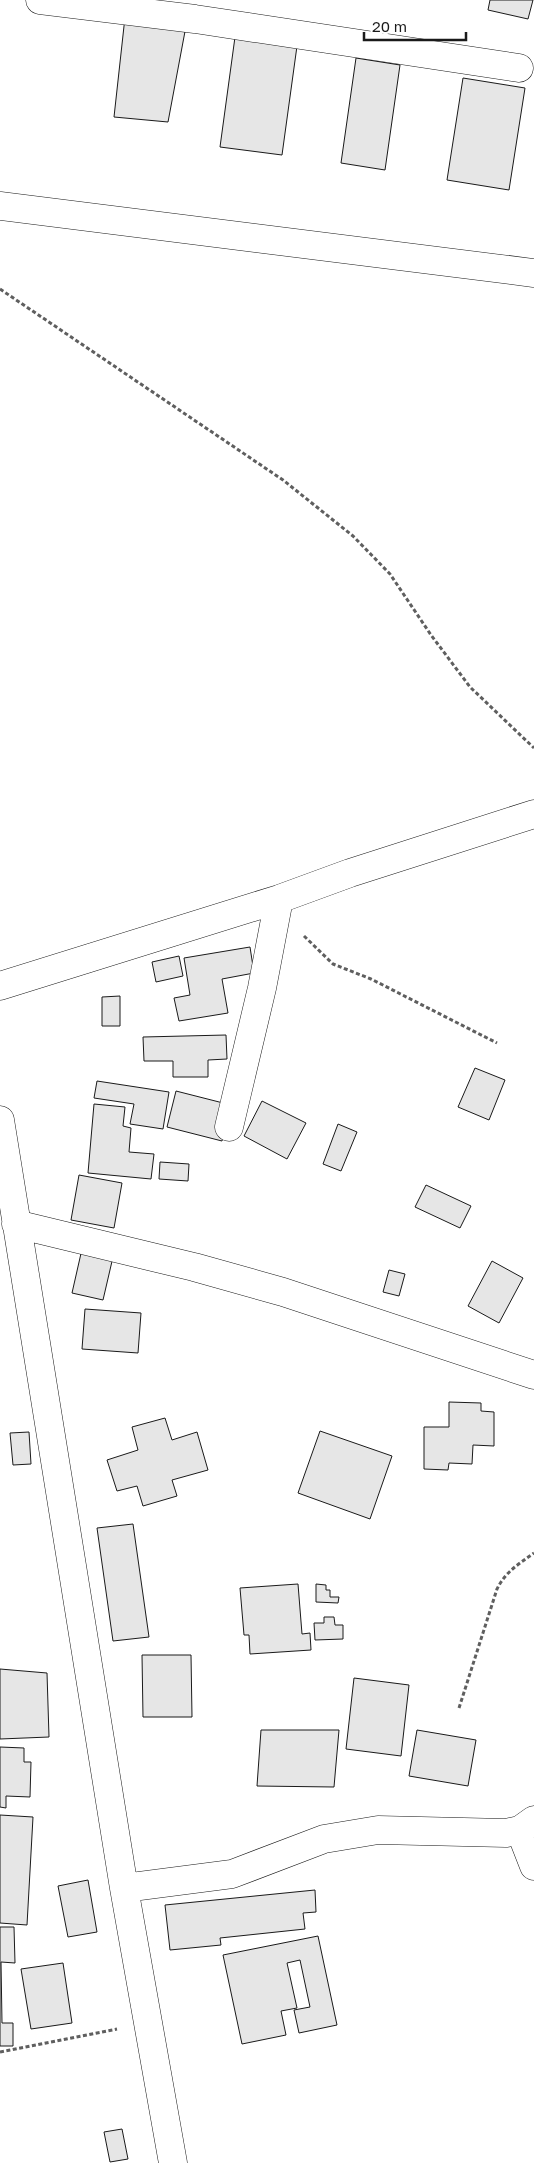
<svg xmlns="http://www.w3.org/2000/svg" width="534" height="2163" viewBox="0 0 534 2163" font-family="'Golos Text',sans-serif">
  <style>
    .building { fill: #e6e6e6; stroke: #1a1a1a }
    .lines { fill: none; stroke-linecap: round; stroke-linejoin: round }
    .minor-casing { stroke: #1a1a1a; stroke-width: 29 }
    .path { stroke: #5f5f5f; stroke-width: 3; stroke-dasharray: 4 2.5; stroke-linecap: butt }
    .minor { stroke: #fff; stroke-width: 28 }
  </style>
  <rect width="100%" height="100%" fill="#fff"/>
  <!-- building -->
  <path class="building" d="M490,0H533L528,19L488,10Z
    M125,17L186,26L168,122L114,117Z
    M235,37L297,46L282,155L220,147Z
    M356,58L400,65L385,170L341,163Z
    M463,78L525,88L509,190L447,180Z
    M250,947L254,973L222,979L228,1013L179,1021L174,998L190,995L184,958Z
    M179,956L183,976L156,982L152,962Z
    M120,996V1026H102V997Z
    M226,1035L227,1059L208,1060V1077H173V1061H144L143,1037Z
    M475,1068L505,1080L489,1120L458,1107Z
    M97,1081L169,1092L163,1129L130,1124L134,1104L94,1098Z
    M176,1091L231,1105L222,1141L167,1127Z
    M262,1101L306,1123L287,1159L244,1136Z
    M94,1104L125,1107L123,1126L131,1128L129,1152L154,1154L151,1179L88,1173Z
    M338,1124L357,1132L341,1171L323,1164Z
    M160,1162L189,1164L188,1181L159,1179Z
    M79,1175L122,1183L114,1228L71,1220Z
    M426,1185L471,1206L460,1228L415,1207Z
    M82,1249L113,1257L103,1300L72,1293Z
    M492,1261L523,1278L499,1323L468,1306Z
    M389,1270L405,1274L399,1296L383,1292Z
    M85,1309L141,1313L138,1353L82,1349Z
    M449,1402L481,1403V1411L494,1412V1446L473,1445L472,1464L449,1463L448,1470L424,1469V1427H449Z
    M165,1418L172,1440L197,1432L208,1470L172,1480L177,1496L143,1506L137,1486L117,1491L107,1460L138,1450L132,1427Z
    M320,1431L392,1456L370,1519L298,1493Z
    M29,1432L31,1464L13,1465L10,1433Z
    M133,1524L149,1637L113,1641L97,1528Z
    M298,1584L302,1634L310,1633L311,1650L250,1654L249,1635H244L240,1588Z
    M316,1584L326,1585V1590H330V1597H339L338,1603L316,1602Z
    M324,1617H334L335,1625H343V1639L315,1640L314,1623H324Z
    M142,1655H191L192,1717H143Z
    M0,1669L47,1673L49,1737L0,1739Z
    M354,1678L409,1685L401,1756L346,1749Z
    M261,1730H339L334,1787L257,1786Z
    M417,1730L476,1740L468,1786L409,1776Z
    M0,1747L24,1748V1762H31L30,1797L6,1796V1808L0,1807Z
    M0,1815L33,1817L27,1925L0,1923Z
    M88,1880L97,1932L68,1937L58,1886Z
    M315,1890L316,1912L303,1913L305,1929L220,1938L221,1945L170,1950L165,1905Z
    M0,1927H14L15,1963L1,1962L2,2023H13V2046H0Z
    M318,1936L337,2025L299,2033L294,2010L310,2007L300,1960L287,1963L297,2008L281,2011L286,2035L242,2044L223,1955Z
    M63,1963L72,2023L31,2029L21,1969Z
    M122,2129L128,2159L110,2162L104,2132Z"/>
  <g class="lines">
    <defs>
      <path id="minor" d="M40,0L195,19L519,68
        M0,206L534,273
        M0,986L279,899L350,873L534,814
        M0,1120L124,1888L173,2163
        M229,1127L262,988L279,899
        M16,1224L194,1267L283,1292L534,1375
        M520,1830L534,1866
        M124,1888L232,1874L324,1839L378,1830L506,1833L520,1830L534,1820"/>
    </defs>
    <!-- minor casing -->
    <use href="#minor" class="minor-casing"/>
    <!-- path -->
    <path class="path" d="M0,289L283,480L353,536L390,574L431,635L470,687L534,748
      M304,936L333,964L371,979L497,1043
      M459,1708L497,1589C506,1571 519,1564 534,1553
      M0,2052L117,2029"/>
    <!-- minor -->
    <use href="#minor" class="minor"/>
  </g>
  <!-- scale -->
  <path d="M364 32v8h102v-8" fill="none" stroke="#1a1a1a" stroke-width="2.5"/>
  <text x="372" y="32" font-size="15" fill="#1a1a1a" stroke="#ffffff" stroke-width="4" paint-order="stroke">20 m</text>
</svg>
